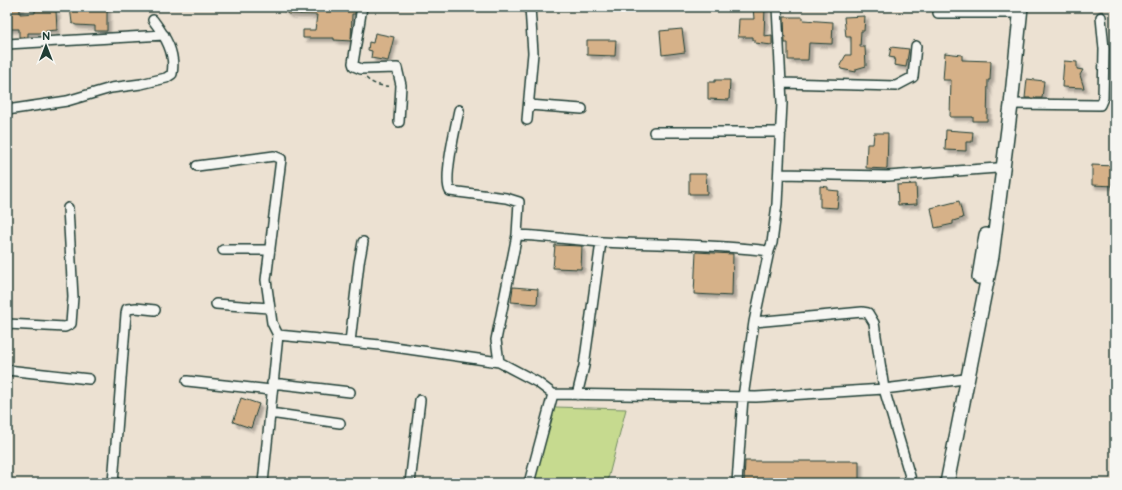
<svg xmlns="http://www.w3.org/2000/svg" width="1122" height="490" viewBox="0 0 1122 490" font-family="'Balsamiq Sans',sans-serif">
  <style>
    .green { fill: #c6da8f; stroke: #728c62 }
    .building { fill: #d6b188; stroke: #1f3d34; filter: url(#shadow) }
    .lines { fill: none; stroke-linecap: round; stroke-linejoin: round }
    .street-casing { stroke: #1f3d34; stroke-width: 12 }
    .secondary-casing { stroke: #1f3d34; stroke-width: 16 }
    .path { stroke: #1f3d34; stroke-width: 1.5; stroke-dasharray: 4 3; stroke-linecap: butt }
    .street { stroke: #f6f6f2; stroke-width: 9 }
    .secondary { stroke: #f6f6f2; stroke-width: 13 }
  </style>
  <defs>
    <filter id="shadow"><feDropShadow dx="3.5" dy="3.5" stdDeviation="1" flood-color="#0004"/></filter>
  </defs>
  <rect width="100%" height="100%" fill="#ece1d2"/>
  <filter id="ink" filterUnits="userSpaceOnUse"><feTurbulence type="fractalNoise" baseFrequency=".025" numOctaves="2"/><feDisplacementMap in="SourceGraphic" scale="8" xChannelSelector="R" yChannelSelector="G"/><feConvolveMatrix kernelMatrix="1 2 1 2 8 2 1 2 1" color-interpolation-filters="sRGB"/></filter>
  <g filter="url(#ink)">
    <!-- green -->
    <path class="green" d="M555,407L626,409L607,483H533L550,411Z"/>
    <!-- building -->
    <path class="building" d="M7,7H20V14L35,13V8L53,9V11H56L57,30L46,31V33H28V37H19V29H7Z
      M70,7H107V31H95V26L76,25L72,23Z
      M280,7H356L355,14H352L351,41L334,40V38H303V30H315L317,15L288,14Z
      M753,7H765L764,36L772,35V45L755,43V40H753V37H738L739,19H754Z
      M865,16L864,31H861L860,47H865L866,66L856,69V72L841,69L840,65L846,55H851V37H846L844,17Z
      M784,17H803V20L833,22L832,44L809,43L808,60H788V43H785Z
      M682,29L685,52L662,55L660,31Z
      M375,33L394,37L388,61L371,58L372,51L368,50L369,42L373,43Z
      M587,40H616L615,56L587,55Z
      M891,47L909,49L906,67L894,65L895,58L889,57Z
      M945,53L962,55V60L991,61L990,80H988L987,121H973V117H950L951,80H943Z
      M1064,61L1077,62V69L1083,70L1080,75L1084,88L1062,87Z
      M1027,79L1044,81L1042,98H1025Z
      M715,80H730L729,100L708,99V82H715Z
      M946,130L973,132L972,142H966V151L945,150Z
      M874,133H888L887,169L866,168L867,144H873Z
      M1092,165L1115,166V186L1092,185Z
      M689,174H706L707,194H689Z
      M916,184L917,204L898,205L897,185Z
      M820,186L828,187V190L839,191L837,208L820,207Z
      M959,201L963,218L953,221V224L935,228L931,208Z
      M555,245L582,246L581,269L553,268Z
      M696,252L733,254L732,296L694,294Z
      M513,287L538,289L537,304L511,302Z
      M241,398L259,404L251,428L233,422Z
      M745,461H859V483H744Z"/>
    <g class="lines">
      <defs>
        <path id="street" d="M362,7L353,63L354,66L361,69L397,68L401,85L399,122
          M938,13H1013
          M7,44L164,35
          M781,83L896,86L913,77L916,46
          M1011,104L1100,105L1103,98L1104,49L1101,17
          M529,105L582,109
          M7,110L67,101L111,88L141,84L166,78L172,74C176,53 165,36 153,20
          M459,110C456,125 443,179 450,191L506,198L519,202L517,235L496,340L499,362L537,382L553,394L756,397L884,389L965,379
          M527,120L533,53L530,7
          M654,132H781
          M197,166L274,156L281,159L266,280L272,323L278,335L380,345L499,362
          M779,174L888,176L997,168
          M517,235C545,236 573,240 602,242C658,245 713,244 769,251L772,243L777,204L782,103L777,7
          M223,250H270
          M216,304L269,308
          M754,322L862,312L868,313L874,323L884,389L912,483
          M7,324L65,327L71,324L73,297L68,208
          M350,342L359,263L363,242
          M7,370L89,379
          M187,381L271,390
          M272,383L350,392
          M577,395L584,366L601,242
          M270,413L340,423
          M113,483L126,314L127,309L136,308L155,310
          M263,483L278,335
          M410,483L420,400
          M529,483L553,394
          M737,483L743,397L754,322L769,251"/>
        <path id="secondary" d="M979,277L986,235
          M947,483L992,256L1011,105L1021,7"/>
      </defs>
      <!-- street casing -->
      <use href="#street" class="street-casing"/>
      <!-- secondary casing -->
      <use href="#secondary" class="secondary-casing"/>
      <!-- path -->
      <path class="path" d="M366,78C372,84 382,87 391,86"/>
      <!-- street -->
      <use href="#street" class="street"/>
      <!-- secondary -->
      <use href="#secondary" class="secondary"/>
    </g>
  </g>
  <!-- margin -->
  <rect width="1122" height="490" fill="none" stroke="#f6f6f2" stroke-width="24"/>
  <rect x="12" y="12" width="1098" height="466" fill="none" stroke="#1f3d34" stroke-width="1.5" filter="url(#ink)"/>
  <!-- north arrow -->
  <g transform="translate(46 46)" stroke="#f6f6f2" stroke-width="3" paint-order="stroke">
  <path d="M0-3L7 15L0 10L-7 15Z" fill="#1f3d34"/>
  <text y="-6" font-size="11" font-weight="bold" text-anchor="middle" fill="#1f3d34">N</text>
  </g>
</svg>
